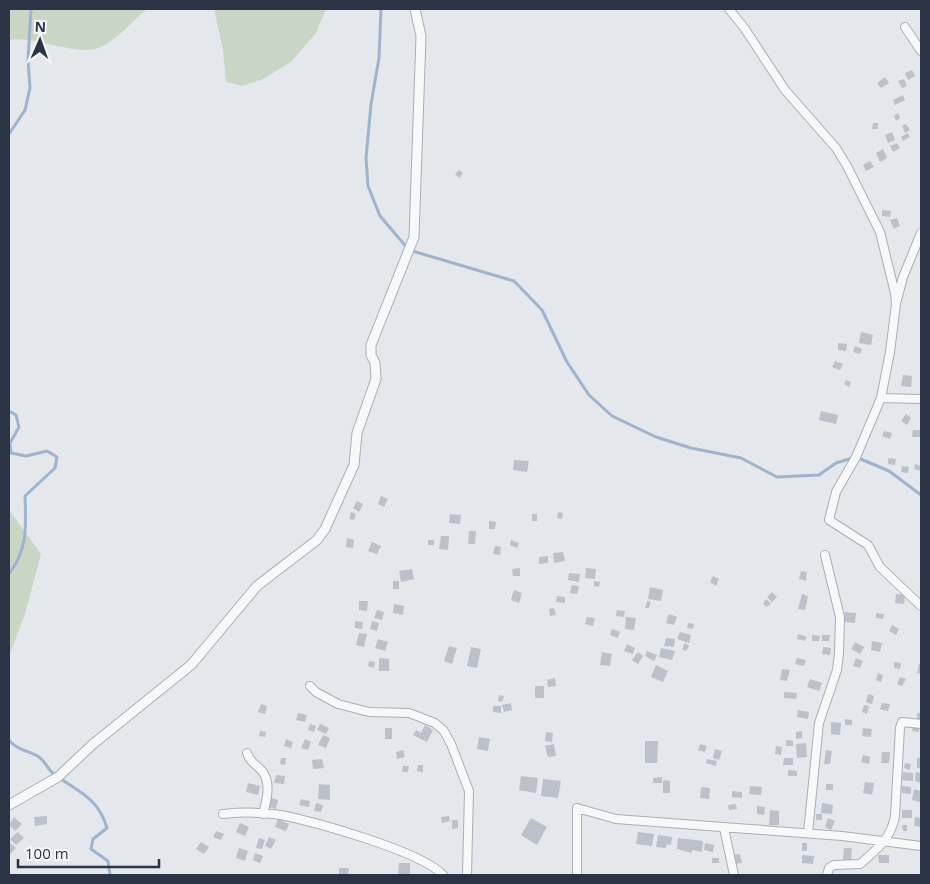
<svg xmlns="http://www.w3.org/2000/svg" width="930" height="884" viewBox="0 0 930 884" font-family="'Open Sans',sans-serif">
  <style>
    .green { fill: #c9d6c5 }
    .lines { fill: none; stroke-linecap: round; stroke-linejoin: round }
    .stream { stroke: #9fb4cc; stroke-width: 3 }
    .building { fill: #bbc0ca }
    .minor-casing { stroke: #a9aeb7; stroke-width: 10 }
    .tertiary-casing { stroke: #a9aeb7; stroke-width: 11 }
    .minor { stroke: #f7f8fa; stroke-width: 8 }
    .tertiary { stroke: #f7f8fa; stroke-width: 9 }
  </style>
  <rect width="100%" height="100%" fill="#e4e7ec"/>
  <!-- green -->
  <path class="green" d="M9,9H147C132,21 120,37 103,46C80,59 37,35 9,40Z
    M214,9H326L316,33L291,62L261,80L242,86L226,82L223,50Z
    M9,510L41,554L25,614L9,656Z"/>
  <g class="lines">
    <!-- stream -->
    <path class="stream" d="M381,9L379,58L371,104L366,158L368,186L380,216L409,250L514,281L542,310L567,362L589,395L612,416L656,437L691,448L741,458L777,477L819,475L836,463L856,457L889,471L921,495
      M9,134L25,110L30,88L28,60L31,9
      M9,411L16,415L19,427L10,443L11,453L26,456L47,451L57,457L55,468L25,496C26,526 28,549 9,574
      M9,740C16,750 30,751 39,757C46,762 48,770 54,774C78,792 98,797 107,828L93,839L91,849L108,861L110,875"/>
  </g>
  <!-- building -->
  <path class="building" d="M912,70L915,76L908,80L905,73Z
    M885,77L889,83L881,88L877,83Z
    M904,79L907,86L902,88L898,81Z
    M903,95L905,100L895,105L893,100Z
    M898,113L900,118L896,121L894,116Z
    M873,123H878V129H872Z
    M906,124L910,130L905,133L902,126Z
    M892,132L895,140L888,143L885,135Z
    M908,133L910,137L903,141L901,137Z
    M897,143L900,148L893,152L890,146Z
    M883,149L887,158L880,162L876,153Z
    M870,161L874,167L866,171L863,165Z
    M459,170L463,173L459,178L455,174Z
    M882,210L891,211L890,217L882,216Z
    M897,218L900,226L894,229L890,220Z
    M861,332L873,335L871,345L859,343Z
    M838,343L847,344L846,351L838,350Z
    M855,346L862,349L860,354L853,352Z
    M835,361L843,364L840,370L832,367Z
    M903,375L912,376L911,387L901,386Z
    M846,380L851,382L849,387L844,384Z
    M821,411L838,415L836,424L819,420Z
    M906,414L911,418L907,425L901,421Z
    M913,430H921V437H912Z
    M884,431L892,433L890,439L882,436Z
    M888,458L896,459L895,465L888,464Z
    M514,460L529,461L527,472L513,470Z
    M915,464L921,466V471L914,469Z
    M902,466L909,467L908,473L901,472Z
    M381,496L388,499L384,507L378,504Z
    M357,501L363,504L359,512L353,508Z
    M351,512L356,514L354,520L349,519Z
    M558,512L563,513L562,519L557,518Z
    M450,514L461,515L460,524L449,523Z
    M532,514H537V521H532Z
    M489,521L496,522L495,529H489Z
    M469,531H476L475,544H468Z
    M441,536H449L448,550L439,549Z
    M347,538L354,540L353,548L346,547Z
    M428,540H434V545H428Z
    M511,540L519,543L517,548L510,545Z
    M372,542L381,546L377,554L368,551Z
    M495,546L501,547L500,555L493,554Z
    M563,552L565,561L554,563L553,553Z
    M548,556V563L539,564V557Z
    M520,568V576H513L512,569Z
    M586,568L596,569L595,579L585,578Z
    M412,569L414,579L401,582L399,571Z
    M801,571L807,572L806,581L799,579Z
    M569,573L580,574L579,582L568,580Z
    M713,576L719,579L716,586L710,582Z
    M393,581H399V589H393Z
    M594,581L600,582L599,587L594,586Z
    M572,585L579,586L577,594L570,593Z
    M650,587L663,590L661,601L648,599Z
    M514,590L522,593L519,603L511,600Z
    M772,592L777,597L772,602L767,597Z
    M802,594L808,596L805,610L798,609Z
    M896,594L905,595L904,604L895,603Z
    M557,596L565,597V603L556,602Z
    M766,599L771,603L767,607L763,604Z
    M359,601H368L367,611L359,610Z
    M647,601L651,602L649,608H645Z
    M394,604L404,606L403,615L393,613Z
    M554,608L556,615L550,616L549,609Z
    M377,610L384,612L382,620L374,618Z
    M617,610L625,611L624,617L616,616Z
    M845,612L856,613L855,623L844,622Z
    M876,613L884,614L883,619L876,618Z
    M669,614L677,617L674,625L666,623Z
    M587,617L595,618L593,626L585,624Z
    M626,617L636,618L634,630L625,629Z
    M355,621L363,622L362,629L355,628Z
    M372,621L379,623L377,631L370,629Z
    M688,623L694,624L693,629L687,628Z
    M892,625L899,629L896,635L889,631Z
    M612,629L620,632L618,638L610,635Z
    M680,632L691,635L689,643L677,639Z
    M359,633L367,634L364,647L356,645Z
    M798,634L807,637L805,641L797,639Z
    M812,635L820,636L819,641H812Z
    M822,635H830L829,641H822Z
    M666,638L675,639L674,647L664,646Z
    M378,639L388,642L385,651L375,648Z
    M872,641L882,643L880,652L871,650Z
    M855,642L864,647L860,654L851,649Z
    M685,643L689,646L686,651L682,649Z
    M627,644L635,648L633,654L624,651Z
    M449,646L457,648L452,664L444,661Z
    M471,647L481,649L477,668L467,666Z
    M823,647L831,648L830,655L822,654Z
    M661,648L675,651L672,660L659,657Z
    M647,651L657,655L654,661L645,656Z
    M602,652L612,654L610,666L600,665Z
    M638,652L643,656L638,664L632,660Z
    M379,658L389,659V671H379Z
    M797,658L806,660L804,666L795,664Z
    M856,658L863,661L860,668L853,666Z
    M369,661L375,662L374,668L368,666Z
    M894,662L901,663L900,669L894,668Z
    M919,664L921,665V674L917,673Z
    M656,665L668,671L663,682L651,677Z
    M782,669L790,670L787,681L780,680Z
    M878,673L883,675L881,682L876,680Z
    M900,677L906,679L902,686L897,684Z
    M555,678L556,686L548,687L547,680Z
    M810,679L822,683L819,691L807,687Z
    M535,686H544V698H535Z
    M784,692L797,693L796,699L784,698Z
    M868,694L874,696L872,704L866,702Z
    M499,695L504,696L502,702L498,701Z
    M511,703L512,710L504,712L502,705Z
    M882,703L890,704L888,711L880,709Z
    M261,704L267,706L265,714L258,712Z
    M864,705L869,706L867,714L862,712Z
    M493,706H501V713L493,712Z
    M798,710L809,712L808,719L797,717Z
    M298,713L307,715L305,722L296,720Z
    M917,713H921V719H917Z
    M845,719L852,720V725H845Z
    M831,722L841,723L840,735L831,734Z
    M310,724L316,726L314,732L308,730Z
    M320,724L329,728L326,734L317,730Z
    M425,725L433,730L427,742L413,735L416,730L421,733Z
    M913,726H919V732L912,731Z
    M385,728H392V739H385Z
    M863,728L872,729L871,737L862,736Z
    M260,731L266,732L265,737L259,736Z
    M802,731V738L796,739V732Z
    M546,732L553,733L552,742L545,741Z
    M323,735L330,738L326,748L318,745Z
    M479,737L490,739L488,751L477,749Z
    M286,739L293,742L291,748L284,746Z
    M305,739L311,742L308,750L301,748Z
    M786,740L793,741V746H786Z
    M645,741H658L657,763H645Z
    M806,743L807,757L797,758L796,744Z
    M554,744L556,756L548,757L545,746Z
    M700,744L707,746L705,752L698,750Z
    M776,746L782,747L781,755L775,754Z
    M715,749L722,751L719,760L713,758Z
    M403,750L405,757L397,759L396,752Z
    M826,750L832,751L830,764H824Z
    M882,752H890L889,763H881Z
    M863,755L870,757L869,764L861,762Z
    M281,758H286L285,765L280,764Z
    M784,758H793V765H783Z
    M917,758H921V768H917Z
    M322,759L324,768L313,769L312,760Z
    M707,759L717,761L716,766L706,763Z
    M905,763L911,764L910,770L904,768Z
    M418,765H423V772L417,771Z
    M403,766H409L408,772H402Z
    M788,770L797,771V776H788Z
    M903,772L913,773V781L902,780Z
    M916,772L921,773V783L915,781Z
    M276,775L285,776L284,784L274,783Z
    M521,776L538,778L536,793L519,790Z
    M662,777V783H653V778Z
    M543,779L561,781L558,798L541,796Z
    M663,780L670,781V793H663Z
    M865,782L874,783L872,795L863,793Z
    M248,783L260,786L258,795L246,792Z
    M319,784L330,785V800L318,799Z
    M826,784H833V790H826Z
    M750,786L762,787L761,795L749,794Z
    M902,786L911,787V794L902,793Z
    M701,787L710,788L709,799L700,798Z
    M914,789L921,791L920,802L912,800Z
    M732,791L742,792V798L732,797Z
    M271,798L278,800L276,809L268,807Z
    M301,799L310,801L309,807L299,805Z
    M316,803L323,805L321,812L314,811Z
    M822,803L833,805L832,814L821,813Z
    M736,804L737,809L729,810L728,805Z
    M757,806L765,807L764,815L757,814Z
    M770,810L779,811V825H769Z
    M902,810H912V818H902Z
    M816,814H822V820H816Z
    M47,816V824L35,826L34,817Z
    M449,816L450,821L442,823L441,817Z
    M14,817L22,824L15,831L9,825Z
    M915,817L921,818V827L914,826Z
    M531,818L547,827L537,845L521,835Z
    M828,818L835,821L831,830L825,827Z
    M278,819L289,824L286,831L275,827Z
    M452,820H458V828L452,829Z
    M240,823L249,827L245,836L236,832Z
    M902,825H907V831H903Z
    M216,831L224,834L221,840L213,837Z
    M18,832L24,838L16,845L10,839Z
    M638,832L654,834L652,846L636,844Z
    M658,835L672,837L671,845L667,844L666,848L656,847Z
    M269,837L276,840L271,849L265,846Z
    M259,838L265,840L262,849L256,848Z
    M678,838L703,841L702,852L692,850V853L677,849Z
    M9,842L16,848L10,854L9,853Z
    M201,842L209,847L204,854L196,849Z
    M705,843L714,845L713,852L704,850Z
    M802,843H807V851H802Z
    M239,848L248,851L245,861L236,858Z
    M844,848H852L851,861L843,860Z
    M255,853L263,856L260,863L253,860Z
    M740,854L742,863L735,864L733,855Z
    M802,855L814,856L813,864L802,863Z
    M878,855H889V863H879Z
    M712,858H719V863H712Z
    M399,863H410V875H398Z
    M339,868H349L348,875H339Z"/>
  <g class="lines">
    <defs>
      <path id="minor" d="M729,9L745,29L785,90L836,148L847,166L880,232L895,293L896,304L890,352L881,398L856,457L836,492L829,520L868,545L880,567L921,606
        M905,27L921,51
        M897,300L903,277L921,233
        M881,398L921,399
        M310,686L316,692L338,704L369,712L409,713L435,723L444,731L451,744L469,791L467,875
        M247,753C250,764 259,765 264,774C271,786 266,802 263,814
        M223,814C242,812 262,812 281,815C315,822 421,851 443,875
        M724,828L734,875
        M808,833L819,723L837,670L839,653L840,617L825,555
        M577,875V808L616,819L842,836L921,846
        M827,875L829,868L834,865L860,864C877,849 891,839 895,816L900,728L902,722L921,724"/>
      <path id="tertiary" d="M9,805L58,777L93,744L191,665L257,586L317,540L325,529L354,465L357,433L376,379L375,363L371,355V345L414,237L421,36L415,9"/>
    </defs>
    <!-- minor casing -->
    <use href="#minor" class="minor-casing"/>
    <!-- tertiary casing -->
    <use href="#tertiary" class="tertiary-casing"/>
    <!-- minor -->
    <use href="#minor" class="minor"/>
    <!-- tertiary -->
    <use href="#tertiary" class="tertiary"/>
  </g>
  <!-- border -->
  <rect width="930" height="884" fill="none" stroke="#2b3445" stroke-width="20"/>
  <!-- north arrow -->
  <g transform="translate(40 40) rotate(2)" stroke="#f4f6f9" stroke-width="4" paint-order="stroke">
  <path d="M0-4L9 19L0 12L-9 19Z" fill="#2b3445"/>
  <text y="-8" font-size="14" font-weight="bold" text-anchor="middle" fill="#2b3445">N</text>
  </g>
  <!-- scale -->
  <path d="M18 859v8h141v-8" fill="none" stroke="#2b3445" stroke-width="2.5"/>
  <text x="25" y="859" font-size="15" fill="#2b3445" stroke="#f4f6f9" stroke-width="4" paint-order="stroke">100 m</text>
</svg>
